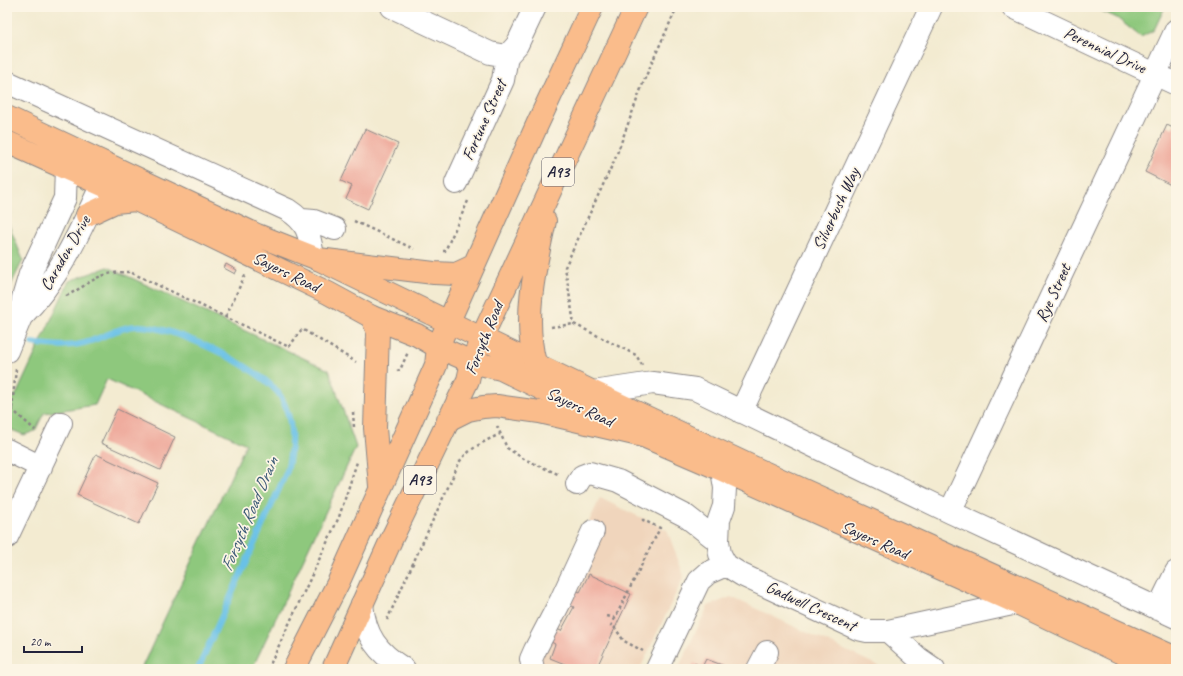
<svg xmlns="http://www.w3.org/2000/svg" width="1183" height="676" viewBox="0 0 1183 676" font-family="Caveat,sans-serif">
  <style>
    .built { fill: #f0d5bc }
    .green { fill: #8ec87d; stroke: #58755c }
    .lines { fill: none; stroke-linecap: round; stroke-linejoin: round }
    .stream { stroke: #69c1e7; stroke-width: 6 }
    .building { fill: #efac9e }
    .minor-casing { stroke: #8a8686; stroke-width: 24 }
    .major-casing { stroke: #8a8686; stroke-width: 24 }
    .highway-casing { stroke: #8a8686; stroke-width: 24 }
    .path { stroke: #8a8686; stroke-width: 2.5; stroke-dasharray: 3 3; stroke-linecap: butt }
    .minor { stroke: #fff; stroke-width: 22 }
    .major { stroke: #fabc8b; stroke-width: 22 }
    .highway { stroke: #fabc8b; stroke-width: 22 }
    .labels { text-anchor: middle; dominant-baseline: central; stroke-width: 3.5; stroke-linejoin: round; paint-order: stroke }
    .shield { fill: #fcf5e5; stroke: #63616e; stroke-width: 1 }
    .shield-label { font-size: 16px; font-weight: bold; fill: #22223b }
    .street-label { font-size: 17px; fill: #22223b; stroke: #fcf5e5 }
    .water-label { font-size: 18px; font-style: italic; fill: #3b5a77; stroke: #fcf5e5 }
  </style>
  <rect width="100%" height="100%" fill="#fcf5e5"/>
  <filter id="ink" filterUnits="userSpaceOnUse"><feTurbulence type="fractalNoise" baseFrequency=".025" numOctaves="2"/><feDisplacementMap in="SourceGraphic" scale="8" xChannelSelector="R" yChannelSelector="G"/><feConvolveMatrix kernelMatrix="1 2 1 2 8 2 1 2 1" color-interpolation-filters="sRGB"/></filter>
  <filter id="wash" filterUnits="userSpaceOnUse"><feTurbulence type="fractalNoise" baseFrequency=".012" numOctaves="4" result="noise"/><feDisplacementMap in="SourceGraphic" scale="16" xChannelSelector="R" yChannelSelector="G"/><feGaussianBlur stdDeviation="0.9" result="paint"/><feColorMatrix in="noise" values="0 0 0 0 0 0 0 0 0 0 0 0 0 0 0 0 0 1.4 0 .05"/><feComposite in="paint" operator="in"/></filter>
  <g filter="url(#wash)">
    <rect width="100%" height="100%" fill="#f3ebd1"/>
    <!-- built -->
    <path class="built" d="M600,498L667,530L684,576L640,669H521Z
      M731,597L885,669H678L708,606Z"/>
    <!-- green -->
    <path class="green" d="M1093,7H1165L1154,30L1141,37L1117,18Z
      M7,220L23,260L7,293Z
      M108,267L329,370L356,447L252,669H141L246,444L107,379L95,405L44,413L35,431L24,435L7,428V405L17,393L69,281Z"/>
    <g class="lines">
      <!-- stream -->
      <path class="stream" d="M32,343C52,346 71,348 91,341C106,336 122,326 137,326C170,324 265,369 281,397C294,421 293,445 287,471L198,669"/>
    </g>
    <g id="blocks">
      <!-- building -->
      <path class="building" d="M1174,124L1176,125L1175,187L1145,172L1167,125L1173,128Z
        M365,129L398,144L368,209L346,199L352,186L341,181Z
        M226,264L237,270L235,274L224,268Z
        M117,409L175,437L160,470L101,443Z
        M96,454L158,483L139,524L77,495Z
        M589,574L631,594L596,669H577L550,658L555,644L543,638L549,625L561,631L574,607L561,600L567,586L580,592Z
        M706,659L722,665L731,669H691L694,663L702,667Z"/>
    </g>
  </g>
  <g filter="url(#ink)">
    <use href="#blocks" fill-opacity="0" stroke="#8a8686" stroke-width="1"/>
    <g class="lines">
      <defs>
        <path id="minor" d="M392,7L490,53L507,56L517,45L535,7
          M1013,7L1176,84
          M7,82L288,210C308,223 309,233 313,256
          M456,183L503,80L507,56
          M302,220L314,221L335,229
          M21,317C59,279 80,232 102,184
          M7,351L21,317L23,298L30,274L65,198L66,167
          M593,392L653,383L695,389L950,512L1176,617
          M741,412L931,7
          M7,450L41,467
          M722,470L725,488L724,506L719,520L718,541L720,554L726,565L742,575L858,629L867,631H888L1017,603
          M577,484L582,476L590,473L618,481L686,516L718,541
          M950,512L1176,30
          M7,537L61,423
          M362,604C365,636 377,652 404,669
          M1158,609L1176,572
          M888,631L918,658L934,669
          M533,669L531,659L535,650L561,600L593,531
          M657,669L699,581L708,573L726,565
          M758,669L767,652"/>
        <path id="major" d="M7,117L257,235L318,259L593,392L757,469L1176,658
          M7,142L136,200L328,293L372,317L417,335L438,347L472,362L501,369L606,420L722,470L1017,603L1155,669
          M87,215L115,202L136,200"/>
        <path id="highway" d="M318,259L434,273L456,274L473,266
          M372,317L378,332L375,428L380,486
          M535,363C523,317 535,267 545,221
          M448,420L468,410L483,407L497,406L540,412L643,436
          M294,669L339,581L433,372L436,365L438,347L449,321L537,125L592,7
          M333,669L391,540L468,380L472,362L482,337L636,7"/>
      </defs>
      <!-- minor casing -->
      <use href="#minor" class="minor-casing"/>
      <!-- major casing -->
      <use href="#major" class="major-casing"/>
      <!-- highway casing -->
      <use href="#highway" class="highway-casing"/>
      <!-- path -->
      <path class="path" d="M354,221L414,249
        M443,251H445L468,201
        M66,296C94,282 95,272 130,272L289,347L302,329L356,362
        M226,316L245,275
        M551,327L574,324
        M642,365L636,355L574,324L565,267L615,159L645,78L677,7
        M397,371L400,370L408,352
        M7,405L35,430
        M12,408L16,369
        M353,412L354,427
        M497,426L507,448L524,459L560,475
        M607,616L615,618L660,528L643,520V518
        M615,618L611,626L615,628L624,641L643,651
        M387,620L460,461C470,448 485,441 500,434
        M268,669L339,517L357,462"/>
      <!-- minor -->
      <use href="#minor" class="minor"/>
      <!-- major -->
      <use href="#major" class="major"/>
      <!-- highway -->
      <use href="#highway" class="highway"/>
    </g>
  </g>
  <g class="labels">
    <!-- shield labels -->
    <g class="shield">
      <rect x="542" y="158" width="32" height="28" rx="3"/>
      <rect x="404" y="466" width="32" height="28" rx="3"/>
    </g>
    <g class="shield-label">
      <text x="558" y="172">A93</text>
      <text x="420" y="480">A93</text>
    </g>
    <!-- street labels -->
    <g class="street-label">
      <text transform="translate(1105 50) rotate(25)">Perennial Drive</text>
      <text transform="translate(484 120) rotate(-66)">Fortune Street</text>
      <text transform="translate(836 209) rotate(-65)">Silverbush Way</text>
      <text transform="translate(65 253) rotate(-60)">Caradon Drive</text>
      <text transform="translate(286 272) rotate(26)">Sayers Road</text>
      <text transform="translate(1053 293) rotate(-65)">Rye Street</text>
      <text transform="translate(484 338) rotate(-68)">Forsyth Road</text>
      <text transform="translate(580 407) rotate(25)">Sayers Road</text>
      <text transform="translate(875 540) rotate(24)">Sayers Road</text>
      <text transform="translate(811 606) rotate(25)">Gadwell Crescent</text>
    </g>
    <!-- water labels -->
    <g class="water-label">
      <text transform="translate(249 514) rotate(-67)">Forsyth Road Drain</text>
    </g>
  </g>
  <!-- margin -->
  <rect width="1183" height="676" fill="none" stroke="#fcf5e5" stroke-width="24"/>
  <!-- scale -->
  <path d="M24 646v6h58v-6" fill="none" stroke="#22223b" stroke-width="2"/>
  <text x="30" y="646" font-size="12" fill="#22223b" stroke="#fcf5e5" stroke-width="3" paint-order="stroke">20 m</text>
</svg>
